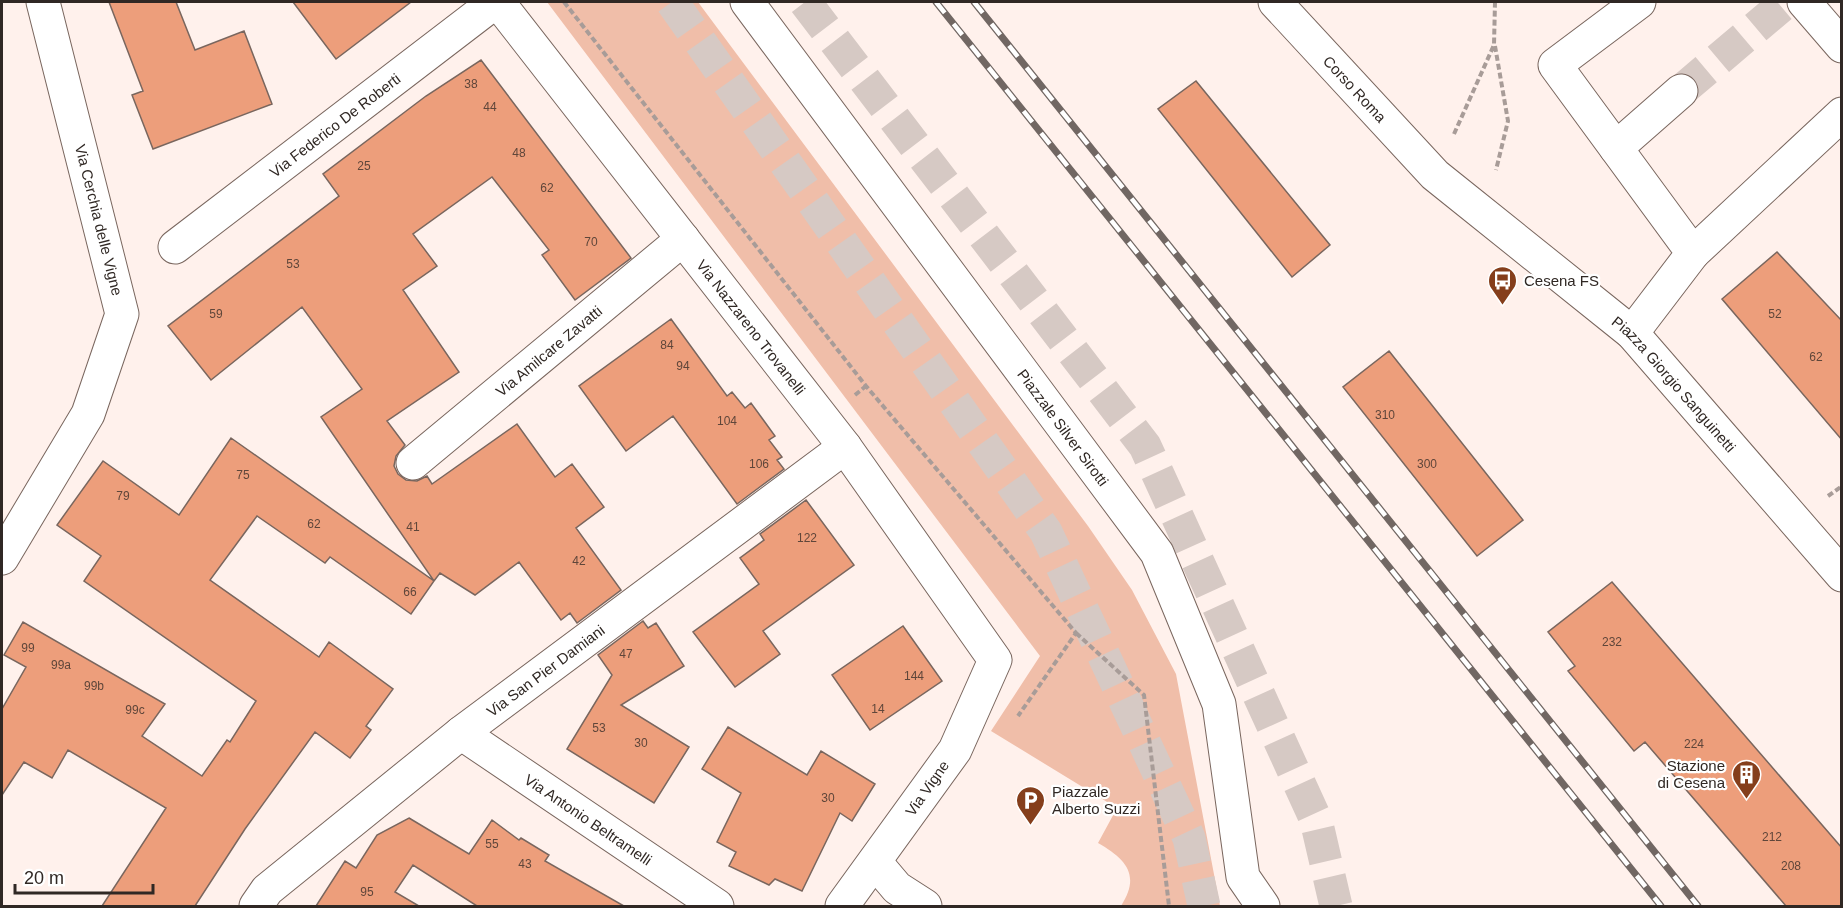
<svg xmlns="http://www.w3.org/2000/svg" width="1843" height="908" viewBox="0 0 1843 908" font-family="Helvetica,sans-serif">
  <style>
    .green { fill: #f0bea9 }
    .building { fill: #ed9e7b; stroke: #79665e; stroke-width: 1.5 }
    .lines { fill: none; stroke-linecap: round; stroke-linejoin: round }
    .minor-tunnel { stroke: #d6c9c4; stroke-width: 33; stroke-dasharray: 33 16; stroke-linecap: butt }
    .highway-tunnel { stroke: #d6c9c4; stroke-width: 33; stroke-dasharray: 33 16; stroke-linecap: butt }
    .minor-casing { stroke: #79665e; stroke-width: 35 }
    .path { stroke: #a89c98; stroke-width: 4; stroke-dasharray: 6 3; stroke-linecap: butt }
    .minor { stroke: #fff; stroke-width: 33 }
    .rail-casing { stroke: #716763; stroke-width: 7 }
    .rail { stroke: #fff; stroke-width: 4.5; stroke-dasharray: 14; stroke-linecap: butt }
    .labels { text-anchor: middle; dominant-baseline: central; stroke-width: 4.5; stroke-linejoin: round; paint-order: stroke }
    .number-label { font-size: 12px; fill: #5f463a }
    .street-label { font-size: 15px; fill: #302824; stroke: #fff }
    .poi-label { font-size: 15px; fill: #302824; stroke: #fff; text-anchor: start }
  </style>
  <rect width="100%" height="100%" fill="#fff1ec"/>
  <!-- green -->
  <path class="green" d="M547,2H698L1088,526L1132,590L1176,674L1220,906H1121C1141,875 1126,859 1098,843L1117,808L991,731L1040,656Z"/>
  <!-- building -->
  <path class="building" d="M109,2H176L195,50L244,31L272,104L153,149L132,95L143,91Z
    M293,2H411L336,59Z
    M481,60L631,258L575,300L542,255L549,250L492,177L413,234L437,266L403,290L459,372L387,421L405,445L396,456L394,466L398,474L406,480L417,481L427,476L432,484L517,424L555,477L572,464L604,507L576,528L621,590L577,623L570,613L561,620L519,562L475,595L440,573L434,581L321,417L362,389L302,307L211,380L168,326L339,196L323,174L426,96Z
    M1196,81L1330,245L1292,277L1158,109Z
    M1777,252L1842,321V440L1722,299Z
    M671,319L727,396L732,392L745,408L751,403L775,436L769,440L782,457L777,460L784,469L737,504L673,416L626,451L579,386Z
    M1389,351L1523,520L1477,556L1343,387Z
    M231,438L434,581L411,614L330,557L325,563L257,516L210,580L319,657L329,642L393,689L366,726L371,730L350,758L315,732L245,829L195,906H102L166,808L68,750L52,778L24,762L2,795V709L26,667L4,655L23,622L165,704L142,736L202,776L227,740L230,742L256,701L84,581L101,556L57,525L103,461L179,515Z
    M806,500L854,565L763,631L780,654L735,687L693,632L759,584L740,558L764,540L760,534Z
    M1612,582L1842,848V906H1786L1645,742L1634,751L1568,671L1575,666L1548,632Z
    M643,621L648,628L656,623L684,666L621,705L689,747L654,803L567,749L612,675L598,655Z
    M903,626L942,681L870,730L832,675Z
    M728,727L807,775L821,751L875,784L852,821L840,813L802,891L775,879L769,885L729,866L736,852L717,842L741,793L702,769Z
    M409,818L469,854L492,820L519,840L521,838L549,855L545,861L624,906H477L413,865L395,892L419,906H316L345,861L356,868L377,835Z"/>
  <g class="lines">
    <!-- minor-tunnel -->
    <path class="minor-tunnel" d="M1681,91L1786,2"/>
    <!-- highway-tunnel -->
    <path class="highway-tunnel" d="M672,2L1046,532L1189,838L1204,906
      M805,2L1145,446L1316,820L1336,906"/>
    <defs>
      <g id="minor">
        <path id="s1" d="M498,2L845,447L995,660L955,750L842,906"/>
        <path id="s2" d="M747,2L1157,553L1219,704L1243,877L1263,906"/>
        <path id="s3" d="M1275,2L1435,175L1632,333L1842,575"/>
        <path d="M1804,2L1842,46"/>
        <path d="M1616,148L1681,91"/>
        <path id="s4" d="M175,247L495,2"/>
        <path d="M1693,253L1842,114"/>
        <path d="M1632,333L1693,253L1555,65L1639,2"/>
        <path id="s5" d="M413,463L683,239"/>
        <path d="M2,558L88,414L122,314L43,2"/>
        <path id="s6" d="M461,733L717,906"/>
        <path d="M875,862L897,888L925,906"/>
        <path id="s7" d="M256,906L267,890L461,733L845,447"/>
      </g>
    </defs>
    <!-- minor casing -->
    <use href="#minor" class="minor-casing"/>
    <!-- path -->
    <path class="path" d="M564,2L866,386L1076,633L1018,716
      M1495,46L1508,121L1496,170
      M1454,134L1494,45L1495,2
      M855,395L866,386
      M1828,496L1842,486
      M1076,633L1144,695L1169,906"/>
    <!-- minor -->
    <use href="#minor" class="minor"/>
    <defs>
      <path id="rail" d="M936,2L1661,906
        M974,2L1698,906"/>
    </defs>
    <!-- rail casing -->
    <use href="#rail" class="rail-casing"/>
    <!-- rail -->
    <use href="#rail" class="rail"/>
  </g>
  <!-- icons -->
  <defs>
    <symbol id="bus-pin" viewBox="-11 -11 22 30"><path d="M0 17L-7.5 6A9.5 9.5 0 1 1 7.5 6Z" fill="#853e1b" stroke="#fff"/><path d="M-5-6H5V4H4V6H2V4H-2V6H-4V4H-5ZM-3.5-4V0h7V-4ZM-3.5 1.2v1.5H-2V1.2ZM2 1.2v1.5H3.5V1.2Z" fill="#fff"/></symbol>
    <symbol id="building-pin" viewBox="-11 -11 22 30"><path d="M0 17L-7.5 6A9.5 9.5 0 1 1 7.5 6Z" fill="#853e1b" stroke="#fff"/><path d="M-4-6H4V6H1V3H-1V6H-4ZM-2.5-4.3h1.7v1.8h-1.7ZM.8-4.3h1.7v1.8H.8ZM-2.5-1h1.7V.8h-1.7ZM.8-1h1.7V.8H.8Z" fill="#fff"/></symbol>
    <symbol id="parking-pin" viewBox="-11 -11 22 30"><path d="M0 17L-7.5 6A9.5 9.5 0 1 1 7.5 6Z" fill="#853e1b" stroke="#fff"/><path d="M-3.5-5.5H1a3.5 3.5 0 0 1 0 7H-1V5.5H-3.5ZM-1-3.4V-.6H.8a1.4 1.4 0 0 0 0-2.8Z" fill="#fff"/></symbol>
  </defs>
  <g fill-rule="evenodd">
    <use href="#bus-pin" x="1486" y="264" width="33" height="45"/>
    <use href="#building-pin" x="1730" y="758" width="33" height="45"/>
    <use href="#parking-pin" x="1014" y="784" width="33" height="45"/>
  </g>
  <g class="labels">
    <!-- number labels -->
    <g class="number-label">
      <text x="471" y="84">38</text>
      <text x="490" y="107">44</text>
      <text x="519" y="153">48</text>
      <text x="364" y="166">25</text>
      <text x="547" y="188">62</text>
      <text x="591" y="242">70</text>
      <text x="293" y="264">53</text>
      <text x="216" y="314">59</text>
      <text x="1775" y="314">52</text>
      <text x="667" y="345">84</text>
      <text x="1816" y="357">62</text>
      <text x="683" y="366">94</text>
      <text x="1385" y="415">310</text>
      <text x="727" y="421">104</text>
      <text x="759" y="464">106</text>
      <text x="1427" y="464">300</text>
      <text x="243" y="475">75</text>
      <text x="123" y="496">79</text>
      <text x="314" y="524">62</text>
      <text x="413" y="527">41</text>
      <text x="807" y="538">122</text>
      <text x="579" y="561">42</text>
      <text x="410" y="592">66</text>
      <text x="1612" y="642">232</text>
      <text x="28" y="648">99</text>
      <text x="626" y="654">47</text>
      <text x="61" y="665">99a</text>
      <text x="914" y="676">144</text>
      <text x="94" y="686">99b</text>
      <text x="878" y="709">14</text>
      <text x="135" y="710">99c</text>
      <text x="599" y="728">53</text>
      <text x="641" y="743">30</text>
      <text x="1694" y="744">224</text>
      <text x="828" y="798">30</text>
      <text x="1772" y="837">212</text>
      <text x="492" y="844">55</text>
      <text x="525" y="864">43</text>
      <text x="1791" y="866">208</text>
      <text x="367" y="892">95</text>
    </g>
    <!-- street labels -->
    <g class="street-label">
      <text stroke="none"><textPath href="#s3" startOffset="118">Corso Roma</textPath></text>
      <text stroke="none"><textPath href="#s4" startOffset="201">Via Federico De Roberti</textPath></text>
      <text transform="translate(99 220) rotate(76)">Via Cerchia delle Vigne</text>
      <text stroke="none"><textPath href="#s1" startOffset="412">Via Nazzareno Trovanelli</textPath></text>
      <text stroke="none"><textPath href="#s5" startOffset="176">Via Amilcare Zavatti</textPath></text>
      <text stroke="none"><textPath href="#s3" startOffset="554">Piazza Giorgio Sanguinetti</textPath></text>
      <text stroke="none"><textPath href="#s2" startOffset="530">Piazzale Silver Sirotti</textPath></text>
      <text stroke="none"><textPath href="#s7" startOffset="374">Via San Pier Damiani</textPath></text>
      <text transform="translate(927 788) rotate(-55)">Via Vigne</text>
      <text stroke="none"><textPath href="#s6" startOffset="154">Via Antonio Beltramelli</textPath></text>
    </g>
    <!-- poi labels -->
    <g class="poi-label">
      <text x="1524" y="280">Cesena FS</text>
      <text x="1725" y="765" text-anchor="end">Stazione<tspan x="1725" dy="17">di Cesena</tspan></text>
      <text x="1052" y="791">Piazzale<tspan x="1052" dy="17">Alberto Suzzi</tspan></text>
    </g>
  </g>
  <!-- border -->
  <rect width="1843" height="908" fill="none" stroke="#302824" stroke-width="6"/>
  <!-- scale -->
  <path d="M15 884v9h138v-9" fill="none" stroke="#302824" stroke-width="3"/>
  <text x="24" y="884" font-size="18" fill="#302824" stroke="#ffffff" stroke-width="4.5" paint-order="stroke">20 m</text>
</svg>
